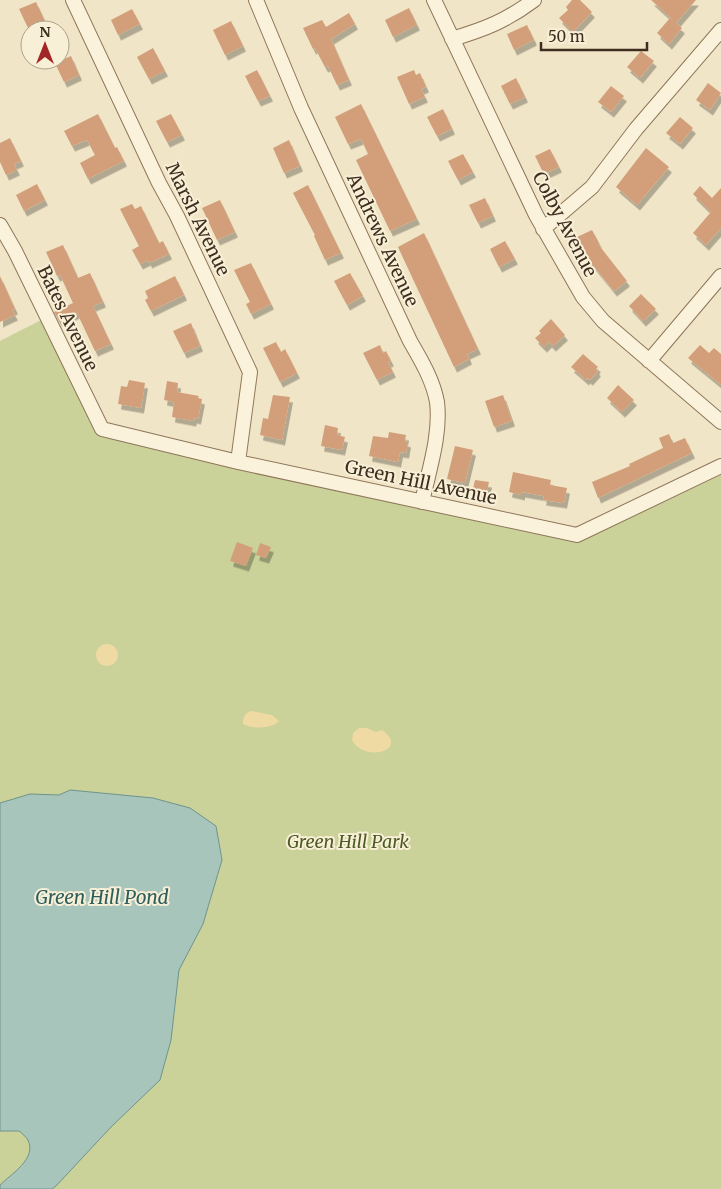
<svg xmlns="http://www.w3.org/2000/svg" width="721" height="1189" viewBox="0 0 721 1189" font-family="Merriweather,serif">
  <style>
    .green { fill: #cad199 }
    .sand { fill: #eedaa2 }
    .water { fill: #a8c5bc; stroke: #6e948b }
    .building { fill: #d29f7a; filter: url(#shadow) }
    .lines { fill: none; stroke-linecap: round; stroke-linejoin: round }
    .minor-casing { stroke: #8f765a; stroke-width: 16 }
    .minor { stroke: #fbf2db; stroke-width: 14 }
    .labels { text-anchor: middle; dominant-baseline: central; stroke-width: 4; stroke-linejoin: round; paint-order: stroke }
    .street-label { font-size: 18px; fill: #3e2e1f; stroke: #f8efd7 }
    .park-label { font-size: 18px; font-style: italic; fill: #4d5c24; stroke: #f8efd7 }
    .water-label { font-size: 19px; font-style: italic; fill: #2d5e5c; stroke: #f8efd7 }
  </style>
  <defs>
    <filter id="shadow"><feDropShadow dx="3" dy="5.5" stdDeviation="0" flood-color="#0004"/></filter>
  </defs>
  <rect width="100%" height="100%" fill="#f1e5c7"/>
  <!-- green -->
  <path class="green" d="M47,317L102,429L577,535L721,466V1189H0V341Z"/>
  <!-- sand -->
  <path class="sand" d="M96 655a11 11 0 1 1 22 0a11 11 0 1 1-22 0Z
    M251,711L272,715L279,721C272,729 252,729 243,724C242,718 246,712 251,711Z
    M359,728H367L376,732L382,730C411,751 363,763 352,740L353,733Z"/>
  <!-- water -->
  <path class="water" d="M70,790L153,798L190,808L216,826L222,860L203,924L179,970L171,1040L160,1080L111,1127L56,1186L52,1189H0V1185C11,1174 37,1159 28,1140C26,1137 22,1133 19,1131H0V803L30,794L59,795Z"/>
  <!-- building -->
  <path class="building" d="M572,0H580L592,12L573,32L559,18L568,10L566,7Z
    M651,0H696L676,23L682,28L669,44L657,33L670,18L673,20Z
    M36,2L49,30H29L19,9Z
    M409,8L417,25L393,37L385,20Z
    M132,9L140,24L118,35L111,20Z
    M349,13L355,24L331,39L349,80L337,85L328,66L325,67L315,48L313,49L303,28L322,20L326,27Z
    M231,21L243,46L225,55L213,30Z
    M527,25L534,40L514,50L507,34Z
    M153,48L165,71L149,79L137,57Z
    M641,51L654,61L640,78L627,67Z
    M71,56L79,75L64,82L55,63Z
    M257,70L270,96L258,101L245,76Z
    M414,70L416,75L420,73L426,87L421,89L425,97L409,104L397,77Z
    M516,78L525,97L510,104L501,86Z
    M708,83L721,93L710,110L696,100Z
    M611,86L624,96L611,112L598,102Z
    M361,104L417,219L390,231L356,160L368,154L361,139L348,144L335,117Z
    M443,109L452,129L437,136L427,117Z
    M98,114L115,148L117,147L124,161L88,179L80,163L95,155L87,140L72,146L64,131Z
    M171,114L182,135L167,142L156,121Z
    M680,117L693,128L680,144L666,133Z
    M10,138L21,161L14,164L17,170L6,175L0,162V143Z
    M289,140L300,166L284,173L273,148Z
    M646,148L669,167L637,205L616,187Z
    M550,149L559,167L544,174L535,156Z
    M463,154L473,172L458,180L448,161Z
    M37,184L45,200L24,211L16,195Z
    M308,185L341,253L325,260L314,236L315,235L293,193Z
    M700,186L712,198L721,188V228L706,245L693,233L711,212L693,194Z
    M485,198L493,216L478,223L469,205Z
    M220,200L235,232L217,240L202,208Z
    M132,204L135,209L141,206L159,243L163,241L169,254L149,263L148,260L140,264L132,250L139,246L120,209Z
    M592,230L599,243L598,244L627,281L614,291L588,259L577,237Z
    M424,233L478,349L467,354L469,359L454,367L398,247Z
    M505,241L515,259L499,267L490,249Z
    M63,245L78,278L90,273L103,302L93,306L111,344L95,351L77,313L59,321L54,312L73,303L60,275L57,276L46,252Z
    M251,263L271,304L251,314L246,304L250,302L234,270Z
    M350,273L363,296L347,305L334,281Z
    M0,276L15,309L12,310L15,315L0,322Z
    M175,276L184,295L151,311L145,300L148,298L145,291Z
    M641,294L656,309L643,321L629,306Z
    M551,319L565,335L553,346L549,342L544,347L535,338L541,333L539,331Z
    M191,323L200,346L184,353L173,331Z
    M276,342L281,352L285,349L297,373L280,382L263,348Z
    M380,345L383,353L386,351L391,361L388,362L393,372L377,380L363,353Z
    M700,345L709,353L714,348L721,354V385L688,358Z
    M583,354L598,367L596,369L598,371L590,380L587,378L586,380L571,367Z
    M129,380L145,383L141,408L118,404L121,386L127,387Z
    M167,381L178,383L177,392L199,396L198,398L202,399L198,419L194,418L193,421L172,417L174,402L164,400Z
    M618,385L634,400L622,412L607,398Z
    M273,395L290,397L282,440L260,435L263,418L268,419Z
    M503,395L512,421L494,427L485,401Z
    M325,425L338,428L337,435L345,437L342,450L321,446Z
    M389,432L406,435L405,441L408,442L406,453L400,452L398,462L369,456L373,436L388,438Z
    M669,434L673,443L685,438L692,453L598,498L592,482L630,466L629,464L663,448L659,438Z
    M455,446L473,450L465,483L447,479Z
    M513,472L551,480L550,485L567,488L564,503L543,500L544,496L522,492V495L509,492Z
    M475,480L489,482L486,496L472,493Z
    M237,542L253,548L246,566L230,561Z
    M260,543L271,547L266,558L256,555Z"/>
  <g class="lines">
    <defs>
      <path id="minor" d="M73,0L159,183L177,216L250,372L238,462
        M256,0L301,108L410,341C421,360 433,380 437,402C441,434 429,470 422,502
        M434,0L536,215L583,297L603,321L721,422
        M452,39C485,29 506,21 534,0
        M0,225L15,251L102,429L238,462L577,535L721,466
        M543,229L592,187L636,129L721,30
        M649,361L721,276"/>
    </defs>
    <!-- minor casing -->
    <use href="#minor" class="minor-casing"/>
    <!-- minor -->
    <use href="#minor" class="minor"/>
  </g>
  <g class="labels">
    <!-- street labels -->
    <g class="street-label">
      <text transform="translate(198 219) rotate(64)">Marsh Avenue</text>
      <text transform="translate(565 224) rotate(62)">Colby Avenue</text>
      <text transform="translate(383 240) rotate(65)">Andrews Avenue</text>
      <text transform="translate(68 318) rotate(64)">Bates Avenue</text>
      <text transform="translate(421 482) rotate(12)">Green Hill Avenue</text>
    </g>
    <!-- park labels -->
    <g class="park-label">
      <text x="348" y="841">Green Hill Park</text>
    </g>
    <!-- water labels -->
    <g class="water-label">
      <text x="102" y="897">Green Hill Pond</text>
    </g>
  </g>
  <!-- north arrow -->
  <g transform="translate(45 45)"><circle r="24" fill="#f8efd7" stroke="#aea28d"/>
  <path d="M0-4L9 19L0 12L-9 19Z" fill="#a22626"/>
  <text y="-8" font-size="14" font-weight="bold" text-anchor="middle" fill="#3e2e1f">N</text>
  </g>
  <!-- scale -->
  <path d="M541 42v8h106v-8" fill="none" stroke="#3e2e1f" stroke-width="2.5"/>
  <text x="548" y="42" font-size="15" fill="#3e2e1f" stroke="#f8efd7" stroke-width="4" paint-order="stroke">50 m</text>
</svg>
